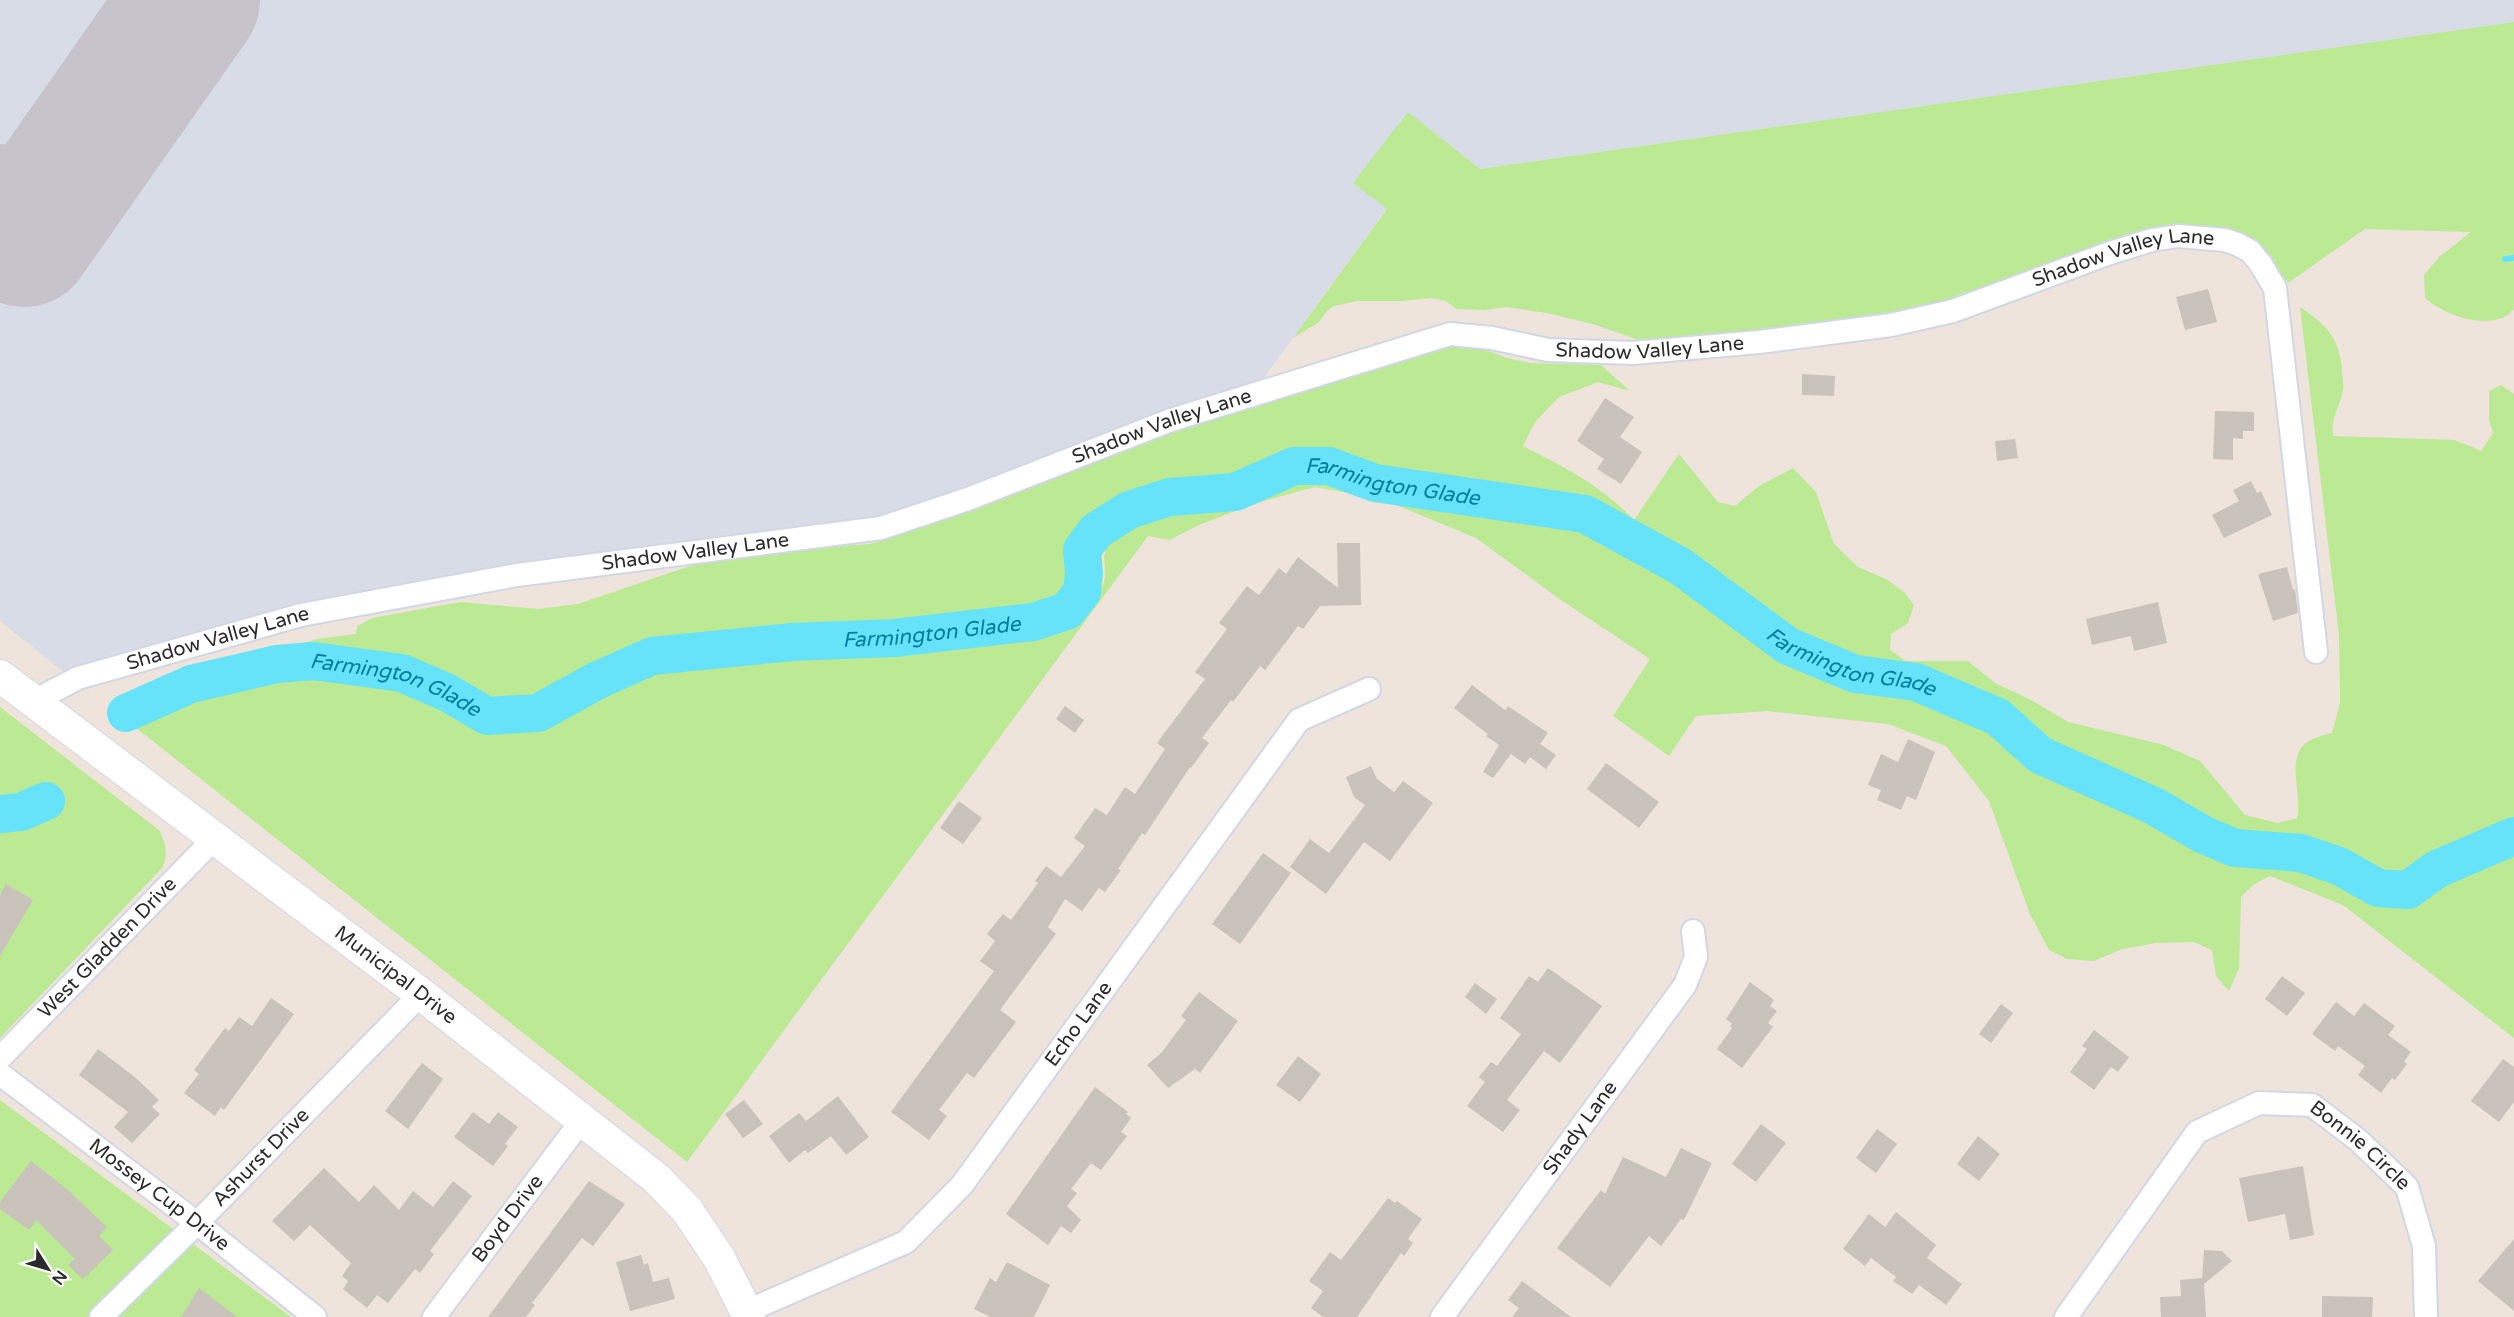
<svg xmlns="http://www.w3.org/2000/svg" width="2514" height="1317" viewBox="0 0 2514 1317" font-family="'Varela Round',sans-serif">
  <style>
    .airport { fill: #d8dce7 }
    .green { fill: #bbe994 }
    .sand { fill: #f6e6bd }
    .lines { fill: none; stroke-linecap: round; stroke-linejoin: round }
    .stream { stroke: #67e3f9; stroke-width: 6 }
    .river { stroke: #67e3f9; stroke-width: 38 }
    .taxiway { stroke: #c6c4ca; stroke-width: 56 }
    .runway { stroke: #c6c4ca; stroke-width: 138 }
    .building { fill: #c9c3bb }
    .street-casing { stroke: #d1d7e5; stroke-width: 26 }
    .secondary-casing { stroke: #d1d7e5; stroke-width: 34 }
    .street { stroke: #fff; stroke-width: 22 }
    .secondary { stroke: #fff; stroke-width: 32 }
    .labels { text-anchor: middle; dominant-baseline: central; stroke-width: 5; stroke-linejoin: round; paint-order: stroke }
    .street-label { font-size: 20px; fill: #2b2b2b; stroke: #fff }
    .water-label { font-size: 21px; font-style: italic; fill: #037ca0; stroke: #fff }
  </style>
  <rect width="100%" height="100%" fill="#eee4dc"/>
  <!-- airport -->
  <path class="airport" d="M0,0H2514V22L1480,169L1408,112L1387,208L1261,382L1119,428L981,484L865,521L525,562L400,588L294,603L114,660L77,666L64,672L0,621Z"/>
  <!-- green -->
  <path class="green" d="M2514,22V309C2511,312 2506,317 2502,318C2478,327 2443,314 2425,298L2424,275L2439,257L2471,232L2365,229L2288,283L2258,244L2214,229L1951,300L1835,323L1650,344L1596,325L1547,313L1506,307L1485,310L1456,309L1446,301L1431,298L1401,301H1357L1334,306L1327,311L1318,323L1293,338L1387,209L1353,183L1408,112L1480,169Z
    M2300,307C2326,324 2340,339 2342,371C2342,377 2344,385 2343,390C2340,407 2330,418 2333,436L2455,440L2481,451L2493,433L2489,420V391L2501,385L2514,394V830L2435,865L2406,881L2392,884L2375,882L2335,860L2267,845L2237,842L2210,831L2144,795L2052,755L2017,727L2004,714L1908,675L1858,670L1790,642L1681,564L1585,511L1380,480L1332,463L1294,462L1238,487L1200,492L1164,491L1143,497L1125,505L1066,565V581L1060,593L1048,604L1029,609L937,621L880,634L661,646L530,706L503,710L485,708L410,669L364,660L311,656H285L149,695L150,708L225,682L275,668L303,666L335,668L399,678L485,723L504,724L549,715L656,661L850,645L938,643L1100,593L1105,577L1104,556L1108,541L1115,531L1128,521L1148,511L1166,512L1244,493L1293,473L1328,470L1381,487L1585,521L1619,535L1678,568L1787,650L1857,680L1906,688L1974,711L1994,722L2037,763L2135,803L2223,850L2242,857L2298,861L2328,869L2366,888L2375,897L2416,895L2442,877L2514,842V1038L2343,905L2270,876L2253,885L2241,897L2239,968L2229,991L2216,976L2212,950L2194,942L2156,943L2122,949L2094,961L2067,959L2049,950L2030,914L1989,801L1946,746L1888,724L1767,711L1696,716L1669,756L1613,716L1650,659L1558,598L1476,538L1382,499L1315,487L1253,504L1197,526L1169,540L1148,536L687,1162L117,713L132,695L317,639L356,634L357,626L372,618L461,602L538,609L578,604L708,560L782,550L870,544L974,507L1178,428L1444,346L1465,344L1478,347L1507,358L1529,363L1601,365L1630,391L1598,382L1559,397L1535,422L1523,446C1566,468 1600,485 1634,520L1679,454L1718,502L1735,506L1759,486L1793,468L1816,492L1834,544L1858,567L1886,579L1904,592L1914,605L1908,623L1891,634L1890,650L1906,661H1968L1995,683L2031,700L2068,722L2164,745L2200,761L2245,815L2278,823L2297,818C2303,795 2284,755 2309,741C2316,737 2325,735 2332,733L2340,703L2339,635Z
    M0,707L160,831C165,845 169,854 162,868L0,1038V818L16,816L48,805L44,797L28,804L0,809Z
    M0,1100L291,1317H0Z"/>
  <!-- sand -->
  <path class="sand" d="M1294,462L1332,463L1380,480L1585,511L1681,564L1790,642L1858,670L1908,675L1995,708L2052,755L2144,795L2210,831L2237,842L2294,848L2335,860L2375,882L2392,884L2406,881L2435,865L2514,830V842L2442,877L2416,895L2398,901H2385L2375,897L2366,888L2328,869L2298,861L2242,857L2223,850L2135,803L2037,763L1994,722L1974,711L1906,688L1857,680L1787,650L1678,568L1619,535L1585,521L1381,487L1328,470L1293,473L1244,493L1206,504L1166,512L1148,511L1115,531L1108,541L1104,556L1105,577L1100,593L1087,611L1069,621L1033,633L938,643L850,645L656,661L549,715L538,719L504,724L485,723L399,678L335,668L303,666L275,668L225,682L129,716L123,711L132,703L149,695L285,656H311L364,660L410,669L485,708L503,710L530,706L661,646L880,634L937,621L1029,609L1048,604L1060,593L1066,581V565L1070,550L1078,533L1091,521L1105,512L1164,491L1200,492L1238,487Z
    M44,797L48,805C33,813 17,816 0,818V809L28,804Z"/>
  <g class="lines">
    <!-- stream -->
    <path class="stream" d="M2505,259L2514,258"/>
    <!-- river -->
    <g class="river">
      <path id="s1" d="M126,713L191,684L277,664L313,661L402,673L448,693L487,716L538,713L598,680L652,656L792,642L894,638L1033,622L1067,611L1082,592L1084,573L1082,550L1096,531L1129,510L1170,497L1235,492L1294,466H1329L1375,483L1585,514L1680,566L1788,646L1855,674L1916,682L1998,717L2040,755L2154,806L2204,835L2235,848L2301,853L2339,866L2378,888L2408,890L2437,869L2514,836"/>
      <path d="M0,814L21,812L46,801"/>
    </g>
    <!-- taxiway -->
    <path class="taxiway" d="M0,172C58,188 72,160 107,120"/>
    <!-- runway -->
    <path class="runway" d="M24,238L191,0"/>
  </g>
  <!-- building -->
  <path class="building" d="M2208,289L2217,322L2185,330L2176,297Z
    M1802,374L1835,376L1834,396L1802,395Z
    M1605,398L1634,417L1620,437L1642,452L1621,484L1597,469L1604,459L1577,441Z
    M2215,411L2254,412V431H2243V439L2233,438V460L2213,459Z
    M2015,439L2018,458L1997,461L1995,441Z
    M2251,481L2257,493L2261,491L2272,515L2224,538L2212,515L2239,501L2233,490Z
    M1337,543H1360L1361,605L1320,606L1303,629L1298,626L1265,670L1260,666L1233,702L1231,700L1202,738L1209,743L1191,768L1190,767L1145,835L1142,833L1118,869L1121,870L1105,892L1099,888L1082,911L1065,899L1048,927L1056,934L1000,1010L1016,1022L974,1078L967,1073L939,1110L947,1116L929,1140L891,1112L994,971L980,961L995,941L987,934L1003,914L1011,920L1038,883L1035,881L1046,866L1061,877L1085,846L1074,838L1095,808L1107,815L1125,787L1135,794L1165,749L1157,743L1205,679L1195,672L1227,629L1219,623L1247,586L1259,595L1279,568L1286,574L1298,557L1338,588Z
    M2287,567L2293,590L2295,589L2298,613L2273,621L2258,574Z
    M2158,602L2167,643L2134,651L2131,636L2092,645L2086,619Z
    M1472,685L1505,710L1508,706L1548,733L1540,744L1556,755L1546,769L1530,757L1525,764L1511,754L1493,778L1483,772L1499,745L1486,736L1488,734L1454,708Z
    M1065,706L1084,720L1075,733L1056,719Z
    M1908,739L1935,752L1916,800L1907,796L1901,810L1877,800L1881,790L1868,785L1881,754L1898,762Z
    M1606,763L1659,802L1639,828L1587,789Z
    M1371,766L1377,779L1394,792L1403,781L1433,803L1390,861L1364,842L1326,894L1290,867L1310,839L1329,853L1365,805L1354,797L1346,777Z
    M959,801L982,818L963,844L940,828Z
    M1263,853L1291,873L1240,944L1212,924Z
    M6,884L33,900L0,956V895Z
    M1548,968L1602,1006L1560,1063L1544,1051L1507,1100L1520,1110L1503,1132L1467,1106L1485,1082L1479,1077L1491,1062L1497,1066L1521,1034L1500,1018L1529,976L1538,982Z
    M2282,976L2305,993L2287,1016L2265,999Z
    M1750,982L1774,1000L1770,1006L1777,1011L1768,1023L1773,1027L1742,1068L1717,1049L1732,1028L1730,1026L1732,1024L1726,1019Z
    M1475,983L1497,999L1486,1014L1465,997Z
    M1199,992L1238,1021L1200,1073L1195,1069L1168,1088L1147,1065L1162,1052L1186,1020L1181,1016Z
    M271,998L294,1014L224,1110L221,1107L215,1116L184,1093L199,1074L194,1070L225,1028L229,1031L239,1017L252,1026Z
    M2336,1002L2354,1016L2364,1003L2395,1026L2388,1035L2411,1052L2404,1062L2407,1064L2395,1080L2392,1078L2381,1093L2358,1075L2365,1066L2338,1046L2335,1051L2312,1034Z
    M2001,1004L2013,1013L1991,1043L1979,1034Z
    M2094,1030L2129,1057L2118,1072L2111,1067L2094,1090L2070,1072L2087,1049L2082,1046Z
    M98,1049L136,1078L159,1100L152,1107L160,1114L132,1143L114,1127L128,1112L79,1075Z
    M1298,1056L1321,1074L1300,1102L1276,1085Z
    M2503,1059L2514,1067V1102L2499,1122L2471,1101Z
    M422,1063L443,1079L408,1129L385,1111Z
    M1095,1087L1128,1112L1126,1114L1131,1118L1121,1132L1127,1136L1101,1170L1091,1163L1071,1189L1077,1193L1067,1206L1081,1220L1071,1233L1061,1226L1048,1245L1006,1214Z
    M838,1096L869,1137L846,1155L831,1136L808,1153L805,1150L789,1163L769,1136L799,1113L806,1121Z
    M744,1100L763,1124L743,1138L725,1114Z
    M473,1112L489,1124L498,1112L518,1127L505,1144L508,1146L493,1166L454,1137Z
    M1761,1124L1786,1143L1756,1182L1732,1164Z
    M1877,1129L1897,1144L1876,1173L1856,1158Z
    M1978,1136L2000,1154L1979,1181L1957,1164Z
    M1681,1148L1712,1163L1684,1220L1681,1219L1661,1246L1649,1236L1610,1287L1557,1248L1601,1190L1605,1194L1623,1157L1666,1177Z
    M31,1161L68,1190L107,1227L99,1236L113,1250L83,1279L68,1265L75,1259L36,1220L29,1230L0,1209V1202Z
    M2303,1166L2314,1235L2290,1240L2285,1214L2248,1222L2239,1178Z
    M324,1168L359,1202L374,1185L399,1210L413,1191L433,1207L453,1181L472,1196L430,1251L434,1254L420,1273L415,1269L388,1303L377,1295L367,1308L343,1289L348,1281L342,1276L351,1263L310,1225L294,1241L272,1221Z
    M589,1181L625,1204L593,1246L582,1238L532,1303L535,1305L526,1317H488Z
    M1388,1198L1395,1203L1397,1201L1422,1219L1408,1239L1413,1243L1404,1256L1401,1253L1357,1317H1323L1311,1308L1323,1291L1309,1281L1330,1252L1341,1260Z
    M1896,1212L1936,1245L1927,1258L1962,1284L1946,1305L1919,1285L1912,1294L1893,1281L1896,1277L1871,1258L1865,1266L1843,1249L1869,1214L1885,1227Z
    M2514,1239V1311L2478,1281Z
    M2204,1250L2222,1251L2232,1261L2204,1284L2206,1317H2161L2160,1297L2181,1296L2180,1280L2202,1278Z
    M641,1255L644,1265L648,1263L653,1282L669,1278L675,1299L630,1311L616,1262Z
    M1007,1262L1050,1285L1034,1317H990L974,1309L990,1278L996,1282Z
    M1522,1281L1571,1317H1512L1519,1308L1508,1300Z
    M199,1288L237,1317H181Z
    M2322,1296L2373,1297L2372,1317H2322Z"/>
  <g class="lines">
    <defs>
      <g id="street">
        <path id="s2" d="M34,701L78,678L301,615L517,575L881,528L968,499L1171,420L1450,334L1492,338L1548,350L1633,353L1759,342L1891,325L1953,311L2110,253L2152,240L2178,236L2225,240L2237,244L2250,251L2260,263L2275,288L2316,652"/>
        <path id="s3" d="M0,1058L215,838"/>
        <path id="s4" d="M0,1074L197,1223L315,1317"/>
        <path id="s5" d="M747,1311L906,1242L962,1185L1299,720L1369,689"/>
        <path id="s6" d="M101,1317L197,1223L421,994"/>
        <path id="s7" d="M434,1317L582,1120"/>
        <path id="s8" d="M1442,1317L1685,985L1696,957L1693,931"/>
        <path id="s9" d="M2066,1317L2197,1132L2259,1103L2312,1105L2358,1140L2407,1187L2424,1246L2426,1317"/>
      </g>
      <g id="secondary">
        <path id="s10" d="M0,676L421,994L656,1178L687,1210L719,1258L749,1317"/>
      </g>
    </defs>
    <!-- street casing -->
    <use href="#street" class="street-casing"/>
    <!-- secondary casing -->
    <use href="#secondary" class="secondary-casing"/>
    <!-- street -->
    <use href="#street" class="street"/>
    <!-- secondary -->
    <use href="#secondary" class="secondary"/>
  </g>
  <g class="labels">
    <!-- street labels -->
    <g class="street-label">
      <text stroke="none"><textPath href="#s2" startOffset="2157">Shadow Valley Lane</textPath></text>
      <text stroke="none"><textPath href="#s2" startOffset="1671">Shadow Valley Lane</textPath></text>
      <text stroke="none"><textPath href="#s2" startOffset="1167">Shadow Valley Lane</textPath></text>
      <text stroke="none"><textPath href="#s2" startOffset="681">Shadow Valley Lane</textPath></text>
      <text stroke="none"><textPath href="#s2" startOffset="195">Shadow Valley Lane</textPath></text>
      <text stroke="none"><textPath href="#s3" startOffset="154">West Gladden Drive</textPath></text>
      <text stroke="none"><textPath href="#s10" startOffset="496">Municipal Drive</textPath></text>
      <text stroke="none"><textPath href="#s5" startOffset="452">Echo Lane</textPath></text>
      <text stroke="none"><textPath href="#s8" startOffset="234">Shady Lane</textPath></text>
      <text stroke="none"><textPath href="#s9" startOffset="411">Bonnie Circle</textPath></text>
      <text stroke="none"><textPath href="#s6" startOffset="226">Ashurst Drive</textPath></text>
      <text stroke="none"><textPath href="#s4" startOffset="200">Mossey Cup Drive</textPath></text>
      <text stroke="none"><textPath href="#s7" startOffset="123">Boyd Drive</textPath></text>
    </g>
    <!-- water labels -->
    <g class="water-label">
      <text stroke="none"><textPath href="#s1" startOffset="1380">Farmington Glade</textPath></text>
      <text stroke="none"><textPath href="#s1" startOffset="840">Farmington Glade</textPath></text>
      <text stroke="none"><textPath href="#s1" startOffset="1884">Farmington Glade</textPath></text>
      <text stroke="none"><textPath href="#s1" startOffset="282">Farmington Glade</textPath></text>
    </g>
  </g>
  <!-- north arrow -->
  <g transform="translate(48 1269) rotate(127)" stroke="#ffffff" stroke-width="4.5" paint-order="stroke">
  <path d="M0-4.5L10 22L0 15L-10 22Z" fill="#2b2b2b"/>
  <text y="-9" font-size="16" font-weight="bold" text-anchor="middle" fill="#2b2b2b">N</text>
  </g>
</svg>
